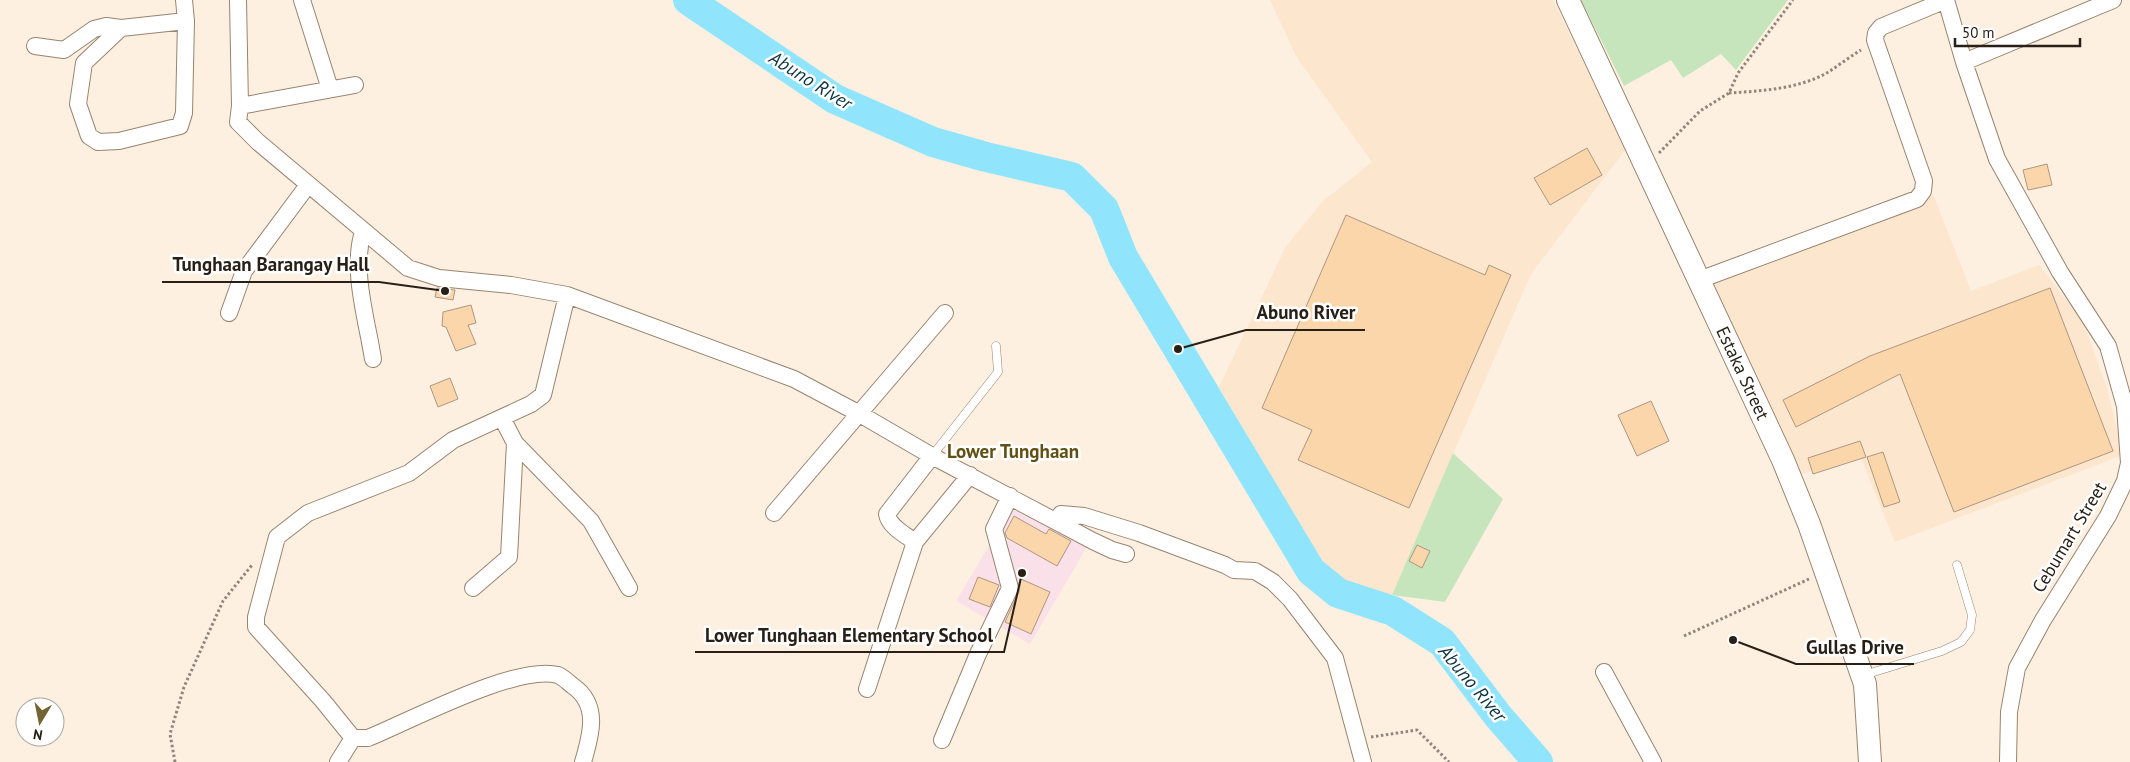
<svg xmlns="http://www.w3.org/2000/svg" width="2130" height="762" viewBox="0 0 2130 762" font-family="'PT Sans',sans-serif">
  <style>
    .built { fill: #fde6ce }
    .education { fill: #fae0e8 }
    .green { fill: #c6e5bd }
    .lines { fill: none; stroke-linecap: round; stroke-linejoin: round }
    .river { stroke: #90e5fc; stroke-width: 30 }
    .building { fill: #fcd6ab; stroke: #ac9781 }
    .lane-casing { stroke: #98846e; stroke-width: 9 }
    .street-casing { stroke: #98846e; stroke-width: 18 }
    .secondary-casing { stroke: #98846e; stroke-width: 24 }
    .path { stroke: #8f8579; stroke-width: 3; stroke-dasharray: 2.5 2.5; stroke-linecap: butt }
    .lane { stroke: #fff; stroke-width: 8 }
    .street { stroke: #fff; stroke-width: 16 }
    .secondary { stroke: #fff; stroke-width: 22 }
    .labels { text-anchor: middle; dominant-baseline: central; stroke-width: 5; stroke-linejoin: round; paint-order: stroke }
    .street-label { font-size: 18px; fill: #282017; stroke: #fff }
    .water-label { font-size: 19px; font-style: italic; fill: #0d3640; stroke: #fff }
    .neighbourhood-label { font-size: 19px; font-weight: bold; fill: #615013; stroke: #fff }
    .leader { fill: none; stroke: #282017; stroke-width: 2 }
    .callout-dot { fill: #282017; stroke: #fff; stroke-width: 2 }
    .callout-label { font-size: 19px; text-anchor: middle; font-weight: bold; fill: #282017; stroke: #fff; stroke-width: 5; stroke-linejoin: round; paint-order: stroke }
  </style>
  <rect width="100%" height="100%" fill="#fdf0e1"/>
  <!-- built -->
  <path class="built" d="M1270,0H1553L1626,149L1531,274L1392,595L1350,586L1322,563L1219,387L1286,246L1323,201L1372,162L1297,58Z
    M1933,194L1971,291L2039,265L2083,321L2107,388L2123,455L1895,542L1859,454L1797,476L1709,282Z"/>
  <!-- education -->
  <path class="education" d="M1015,502L1088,545L1030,644L956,601Z"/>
  <!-- green -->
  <path class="green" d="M1581,0H1788L1736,70L1721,54L1683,78L1671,60L1624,86Z
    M1453,453L1503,499L1445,602L1392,595Z"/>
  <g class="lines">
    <!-- river -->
    <path class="river" d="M688,0L835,99L933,142L986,157L1072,177L1104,209L1123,257L1311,571L1338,593L1393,611L1442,642L1498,716L1538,762"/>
  </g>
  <!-- building -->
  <path class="building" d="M1587,148L1602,175L1550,205L1534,178Z
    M2047,164L2052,185L2028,190L2023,170Z
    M1346,215L1485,275L1489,265L1511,275L1409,508L1298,460L1312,430L1262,408Z
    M437,288L455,290L453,300L435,297Z
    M2050,288L2113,451L1954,512L1900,374L1796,427L1783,400L1870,356Z
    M471,305L476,323L468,325L476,344L456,351L446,327L442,326L443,312Z
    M450,378L458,399L438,407L430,386Z
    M1651,401L1669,441L1637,456L1618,415Z
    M1860,441L1866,457L1813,474L1808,458Z
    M1883,452L1900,502L1884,507L1867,457Z
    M1014,516L1046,534L1049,529L1071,541L1057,566L1007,538L1005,533Z
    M1417,545L1430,551L1422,568L1409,561Z
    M978,577L999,585L990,607L969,599Z
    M1021,579L1050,592L1031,634L1005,622L1019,592Z"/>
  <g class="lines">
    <defs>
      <path id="lane" d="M932,456L998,372L996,346
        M1864,675L1942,651L1961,642L1970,630L1972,615L1957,565"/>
      <path id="street" d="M238,0L240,106L238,122L258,142L408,268L439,278L511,285L567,295L794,379L858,413L932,456L1093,541L1112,550L1126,554
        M302,0L330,89
        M1946,0L1964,62L1997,159L2060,272L2108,346L2125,406L2129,463L2125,481L2108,516L2043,620L2017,668L2009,712L2008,762
        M121,28L84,63L78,104L89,136L98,142L119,141L180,126L184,113L186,21L184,0
        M35,46L64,50L94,29L106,26L121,28L186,21
        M1964,62L2113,0
        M240,106L355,85
        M363,232C351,270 367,320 373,359
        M1699,280L1917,199L1923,191L1924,181L1875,40L1876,33L1881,27L1946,0
        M567,295L543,395L531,404L453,440L409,473L308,513L277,537L256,617V627L323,701L353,738H368C410,721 516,664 558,675C563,677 569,683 573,686C600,705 591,735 583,762
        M229,313L244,271L308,185
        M502,418L515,443L591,521L629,588
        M774,513L945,313
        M1056,521L1061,514L1084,516L1139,533L1225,565L1234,570L1255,571L1273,582L1290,599L1335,658L1363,762
        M915,542C906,535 889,527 887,514L932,456
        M473,588L509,557L515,443
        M1604,672L1653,762
        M867,689L915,542L970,475
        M942,740L978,654L1010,588L994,529L1010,496
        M338,762L353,738"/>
      <path id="secondary" d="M1568,0L1783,460L1809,524L1865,684L1870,762"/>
    </defs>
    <!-- lane casing -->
    <use href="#lane" class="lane-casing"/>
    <!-- street casing -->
    <use href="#street" class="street-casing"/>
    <!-- secondary casing -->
    <use href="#secondary" class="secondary-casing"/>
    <!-- path -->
    <path class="path" d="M1729,93C1761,91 1796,89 1825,74C1837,67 1849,57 1861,50
      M1659,153L1700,111L1729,93L1738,73L1793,0
      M1684,636L1809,579
      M1371,737L1417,730L1449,762
      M175,762L170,734L184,687L223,601L252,565"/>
    <!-- lane -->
    <use href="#lane" class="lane"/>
    <!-- street -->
    <use href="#street" class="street"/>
    <!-- secondary -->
    <use href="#secondary" class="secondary"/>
  </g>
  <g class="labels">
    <!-- street labels -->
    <g class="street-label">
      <text transform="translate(1743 373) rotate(65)">Estaka Street</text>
      <text transform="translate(2069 537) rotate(-59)">Cebumart Street</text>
    </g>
    <!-- water labels -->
    <g class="water-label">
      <text transform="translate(811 80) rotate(32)">Abuno River</text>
      <text transform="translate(1473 683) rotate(50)">Abuno River</text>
    </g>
    <!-- neighbourhood labels -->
    <g class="neighbourhood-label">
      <text x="1013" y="451">Lower Tunghaan</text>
    </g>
  </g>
  <!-- callouts -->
  <path class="leader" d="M445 291L379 282H162M1178 349L1246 330H1365M1022 573L1004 652H695M1733 640L1796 664H1914"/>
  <g class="callout-dot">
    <circle cx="445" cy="291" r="5"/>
    <circle cx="1178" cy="349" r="5"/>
    <circle cx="1022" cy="573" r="5"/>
    <circle cx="1733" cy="640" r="5"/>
  </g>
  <g class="callout-label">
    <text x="271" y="271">Tunghaan Barangay Hall</text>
    <text x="1306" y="319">Abuno River</text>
    <text x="849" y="642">Lower Tunghaan Elementary School</text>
    <text x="1855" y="654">Gullas Drive</text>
  </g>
  <!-- north arrow -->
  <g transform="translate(40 722) rotate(190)"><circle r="24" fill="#ffffff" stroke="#a9a6a2"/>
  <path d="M0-4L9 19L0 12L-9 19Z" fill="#746432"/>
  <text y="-8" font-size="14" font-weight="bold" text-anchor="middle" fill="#282017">N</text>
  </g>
  <!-- scale -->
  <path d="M1955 38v8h125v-8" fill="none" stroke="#282017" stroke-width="2.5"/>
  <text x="1962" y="38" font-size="15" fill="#282017" stroke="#ffffff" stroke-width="4" paint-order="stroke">50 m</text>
</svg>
